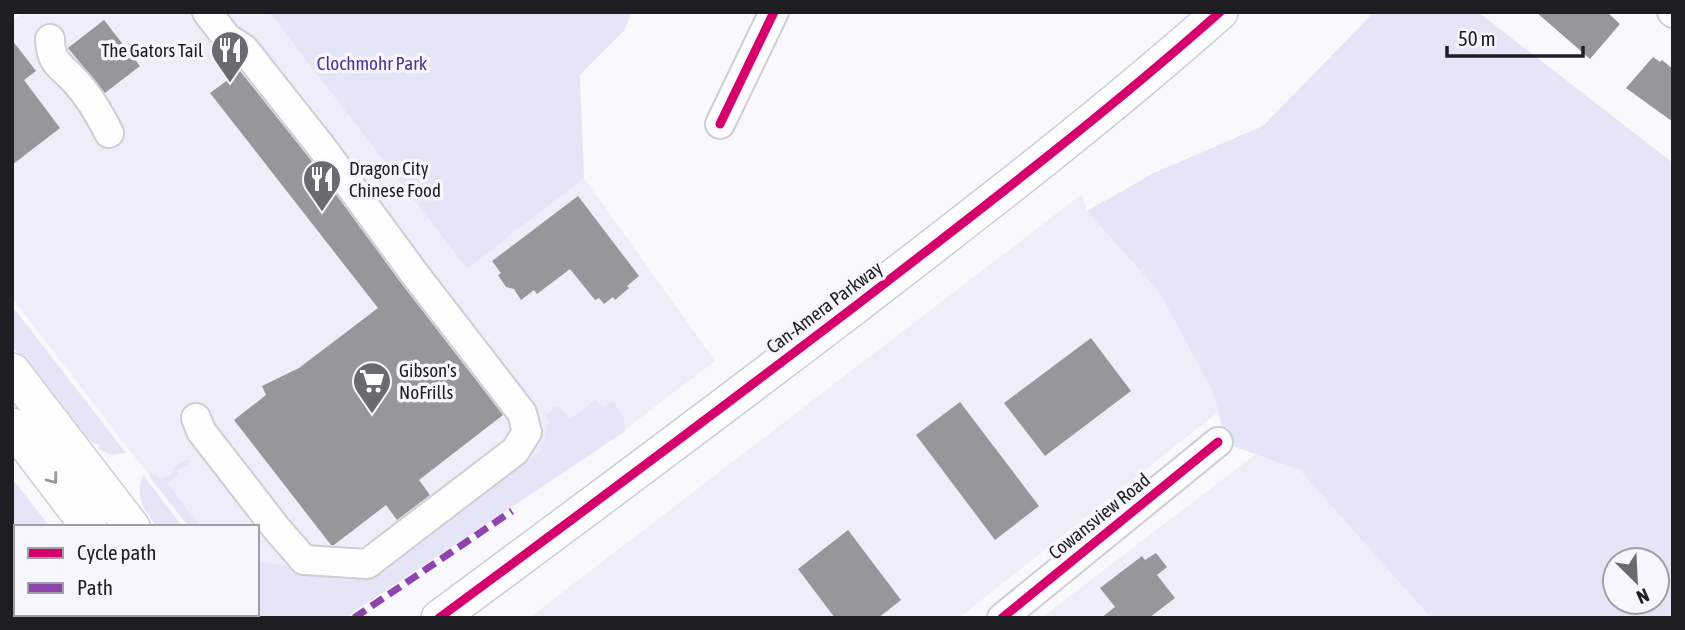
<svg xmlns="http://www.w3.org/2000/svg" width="1685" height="630" viewBox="0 0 1685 630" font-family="'Asap Condensed',sans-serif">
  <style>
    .built { fill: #eeedfa }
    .green { fill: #e6e5f8; fill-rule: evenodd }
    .building { fill: #97979b }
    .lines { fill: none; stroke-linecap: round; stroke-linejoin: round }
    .minor-casing { stroke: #ceced3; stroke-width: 32 }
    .major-casing { stroke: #ceced3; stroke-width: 38 }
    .minor { stroke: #fefeff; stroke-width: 28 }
    .major { stroke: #fefeff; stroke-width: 35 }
    .quiet { stroke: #8e44ad; stroke-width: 7; stroke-dasharray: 14 7; stroke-linecap: butt }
    .cycleway-casing { stroke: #f7f6ff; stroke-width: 13 }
    .cycleway { stroke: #d6006c; stroke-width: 9 }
    .oneway { stroke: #99999c }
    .labels { text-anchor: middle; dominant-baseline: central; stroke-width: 7; stroke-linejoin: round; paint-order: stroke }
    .poi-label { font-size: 19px; fill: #1e1d22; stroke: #f7f6ff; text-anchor: start }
    .park-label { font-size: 19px; fill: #4c3299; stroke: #f7f6ff }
    .street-label { font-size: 19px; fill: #1e1d22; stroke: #f7f6ff }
  </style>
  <rect width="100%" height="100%" fill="#f8f8fd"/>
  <!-- built -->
  <path class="built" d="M24,12H269L467,269L584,178L715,361L594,453L344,618H250L248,614H257V527H189L12,298V21Z
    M1082,194L1087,211L1159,292L1212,390L1218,412L959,618H529Z
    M1256,454L1300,469L1431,618H1041Z"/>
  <!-- green -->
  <path class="green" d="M269,12H632L624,31L580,75L584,178L467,269Z
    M1374,12H1478L1673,163V618H1431L1300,470L1227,444L1212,390L1159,292L1087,211L1154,173L1263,126ZM1615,560H1657V602H1615Z
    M12,306L126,453L111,455L99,449V445L93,443L53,404L17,355L19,353L12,348Z
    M595,400L603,407L613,401L624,417L625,431L344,618H250L248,614H257V561L304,569V574L345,580L347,575L367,578L408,546L412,549L448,522L445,517L453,512L456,516L483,496L479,491L508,468L512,472L542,450L539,445L545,439L546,426L550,422L546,416L555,407H560L570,419Z
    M186,459L191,462L178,471L179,475L168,484L201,527H189L149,476L154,472L160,480L174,472L173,468Z
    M143,475L147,480L183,527H157C144,509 134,498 143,475Z
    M12,478L50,527H16V606L12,598Z"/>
  <!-- building -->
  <path class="building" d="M1536,12H1607L1620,24L1590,59Z
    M104,20L140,66L105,93L68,48Z
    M12,40L36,71L24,80L60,128L12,165Z
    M1653,57L1660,62L1662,60L1673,69V122L1626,88Z
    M240,71L310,159L401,283L503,415L419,480L430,495L397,520L386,505L334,545H331L234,420L266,395L262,386L299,368L378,308L210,93Z
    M578,196L639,276L627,286L629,288L615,300L613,297L604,304L599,298L595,300L570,269L537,294L534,290L521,300L514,289L506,287L498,275L501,273L492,261Z
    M1091,338L1131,391L1045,456L1004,403Z
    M960,402L1039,506L995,540L916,435Z
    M848,530L901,600L878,618H835L798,569Z
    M1156,553L1167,567L1157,575L1175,598L1149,618H1101L1115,607L1100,588L1142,556L1145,560Z"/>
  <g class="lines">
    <defs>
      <path id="minor" d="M1672,12L1673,13
        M50,39C51,65 60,64 75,81C89,96 100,115 109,133
        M720,124L774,12
        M196,418L201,431L277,529L304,560L367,564L515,451L527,432L522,413L414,273L323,149L244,49L227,38L207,12
        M1002,618L1218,442"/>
      <path id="major" d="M12,371L132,527
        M12,426L89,527
        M156,614L159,618
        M198,614L201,618
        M439,618C580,514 719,410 858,304C981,209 1104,115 1220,12"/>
    </defs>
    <!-- minor casing -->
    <use href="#minor" class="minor-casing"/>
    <!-- major casing -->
    <use href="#major" class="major-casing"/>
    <!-- minor -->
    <use href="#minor" class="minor"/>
    <!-- major -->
    <use href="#major" class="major"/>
    <!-- quiet -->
    <path class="quiet" d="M354,618L512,511"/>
    <defs>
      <path id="cycleway" d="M720,124L774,12
        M439,618C580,514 719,410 858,304C981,209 1104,115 1220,12
        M1002,618L1218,442"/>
    </defs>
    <!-- cycleway casing -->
    <use href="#cycleway" class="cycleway-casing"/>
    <!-- cycleway -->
    <use href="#cycleway" class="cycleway"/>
  </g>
  <!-- one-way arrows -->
  <defs><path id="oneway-chevron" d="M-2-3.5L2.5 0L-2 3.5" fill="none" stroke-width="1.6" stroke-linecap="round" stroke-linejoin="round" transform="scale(1.75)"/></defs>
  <use class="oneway" href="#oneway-chevron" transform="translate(53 479) rotate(53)"/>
  <!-- icons -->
  <defs>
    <symbol id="restaurant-pin" viewBox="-11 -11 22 30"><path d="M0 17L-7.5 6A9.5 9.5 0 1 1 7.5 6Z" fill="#6a6a6f" stroke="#f7f6ff"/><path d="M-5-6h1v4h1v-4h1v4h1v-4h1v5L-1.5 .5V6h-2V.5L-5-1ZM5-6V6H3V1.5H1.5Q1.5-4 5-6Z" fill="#fff"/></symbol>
    <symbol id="supermarket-pin" viewBox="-11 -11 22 30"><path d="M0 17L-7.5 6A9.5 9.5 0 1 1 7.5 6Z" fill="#6a6a6f" stroke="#f7f6ff"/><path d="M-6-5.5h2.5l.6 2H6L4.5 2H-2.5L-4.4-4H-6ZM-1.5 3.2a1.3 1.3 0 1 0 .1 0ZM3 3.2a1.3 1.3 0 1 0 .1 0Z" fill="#fff"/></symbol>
  </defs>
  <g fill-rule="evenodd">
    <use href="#restaurant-pin" x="208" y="28" width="44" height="60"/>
    <use href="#restaurant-pin" x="300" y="157" width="44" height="60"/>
    <use href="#supermarket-pin" x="350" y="359" width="44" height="60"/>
  </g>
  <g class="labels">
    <!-- poi labels -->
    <g class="poi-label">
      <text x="203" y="50" text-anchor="end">The Gators Tail</text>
      <text x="349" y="168">Dragon City<tspan x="349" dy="22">Chinese Food</tspan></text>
      <text x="399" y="370">Gibson's<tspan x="399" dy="22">NoFrills</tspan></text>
    </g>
    <!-- park labels -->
    <g class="park-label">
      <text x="372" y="63">Clochmohr Park</text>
    </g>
    <!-- street labels -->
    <g class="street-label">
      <text transform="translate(824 307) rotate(-37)">Can-Amera Parkway</text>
      <text transform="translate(1099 516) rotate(-39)">Cowansview Road</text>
    </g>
  </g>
  <!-- border -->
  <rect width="1685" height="630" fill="none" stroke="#1e1d22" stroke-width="28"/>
  <!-- legend -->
  <rect x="14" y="525" width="245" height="91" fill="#f7f6ff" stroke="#a09fa7" stroke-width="2"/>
  <rect x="28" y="548" width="35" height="10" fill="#d6006c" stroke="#a09fa7" stroke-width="2"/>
  <text x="77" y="560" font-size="21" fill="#1e1d22">Cycle path</text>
  <rect x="28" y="583" width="35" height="10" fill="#8e44ad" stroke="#a09fa7" stroke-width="2"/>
  <text x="77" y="595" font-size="21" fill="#1e1d22">Path</text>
  <!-- north arrow -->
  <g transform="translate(1636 581) rotate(156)"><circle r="33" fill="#f7f6ff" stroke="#a09fa7" stroke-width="2"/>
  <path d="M0-5L12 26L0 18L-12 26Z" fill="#6a6a6f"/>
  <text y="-10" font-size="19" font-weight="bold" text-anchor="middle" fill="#1e1d22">N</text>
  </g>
  <!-- scale -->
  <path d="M1447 46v10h136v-10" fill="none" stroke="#1e1d22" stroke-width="3.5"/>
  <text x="1458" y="46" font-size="21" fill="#1e1d22" stroke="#f7f6ff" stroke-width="5" paint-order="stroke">50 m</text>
</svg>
